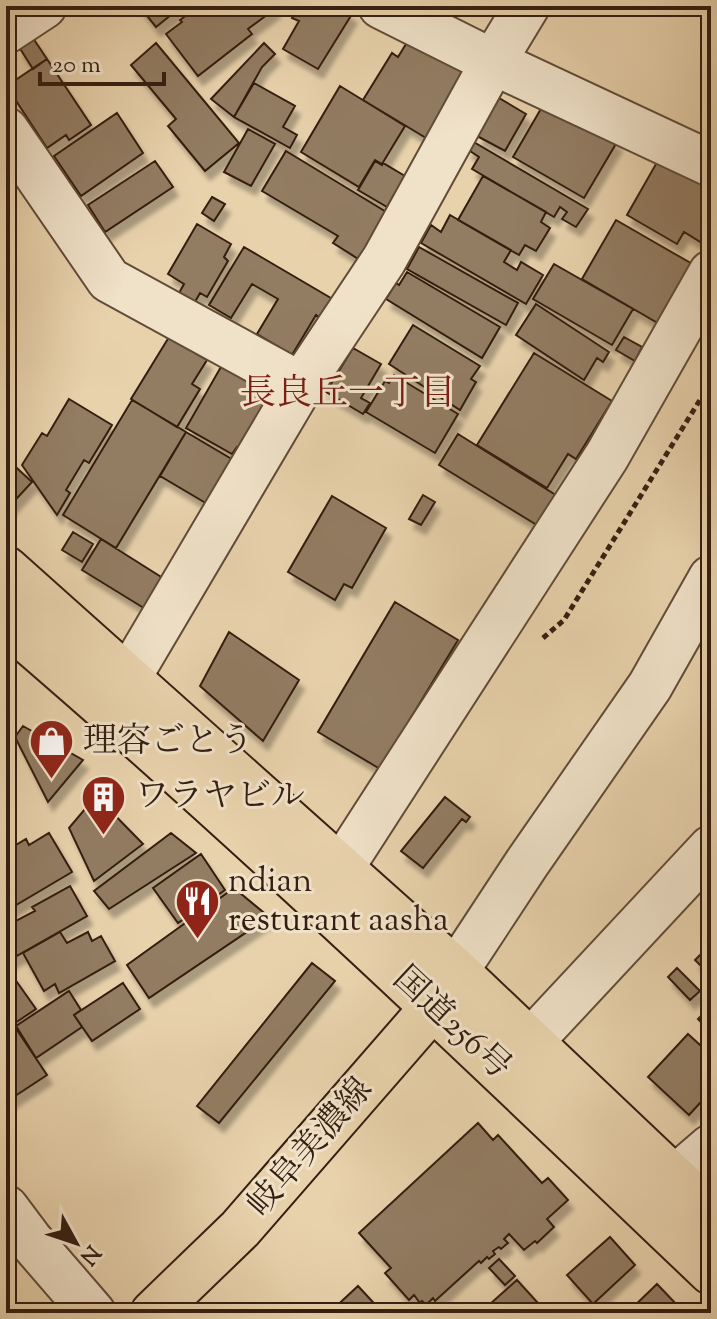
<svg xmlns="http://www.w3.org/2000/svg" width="717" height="1319" viewBox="0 0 717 1319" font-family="'Sorts Mill Goudy','Noto Serif JP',serif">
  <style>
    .building { fill: #927c62; stroke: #341e11; stroke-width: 2; filter: url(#shadow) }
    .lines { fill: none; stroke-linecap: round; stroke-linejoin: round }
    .minor-casing { stroke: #614b38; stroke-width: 48 }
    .major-casing { stroke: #341e11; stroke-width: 48 }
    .highway-casing { stroke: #341e11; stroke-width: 48 }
    .path { stroke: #341e11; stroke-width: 5; stroke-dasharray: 6 4; stroke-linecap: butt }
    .minor { stroke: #f0e2c9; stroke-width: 44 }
    .major { stroke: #e8d2ac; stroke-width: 44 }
    .highway { stroke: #e8d2ac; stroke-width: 44 }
    .labels { text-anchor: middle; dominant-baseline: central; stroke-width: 6; stroke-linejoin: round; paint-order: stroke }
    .poi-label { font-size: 34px; fill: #341e11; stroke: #f0e2c9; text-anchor: start }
    .street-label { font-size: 34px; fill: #341e11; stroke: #f0e2c9 }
    .neighbourhood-label { font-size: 36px; fill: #7a1f14; stroke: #f0e2c9 }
  </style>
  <defs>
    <filter id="shadow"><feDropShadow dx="5" dy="9" stdDeviation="2" flood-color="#0004"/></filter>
  </defs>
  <rect width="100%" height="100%" fill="#e8d2ac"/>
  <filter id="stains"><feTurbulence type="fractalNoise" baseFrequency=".0025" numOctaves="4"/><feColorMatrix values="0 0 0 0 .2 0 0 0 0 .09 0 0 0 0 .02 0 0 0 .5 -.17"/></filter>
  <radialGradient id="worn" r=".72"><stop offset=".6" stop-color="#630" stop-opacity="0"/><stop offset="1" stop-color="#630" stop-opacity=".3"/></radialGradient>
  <!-- building -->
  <path class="building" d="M139,6H182L156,27Z
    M199,6H273L275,9L248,29L252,34L198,76L166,34L182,22L180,20Z
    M299,6H339L352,14L318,69L283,49L299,21L292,18Z
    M33,38L47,59L33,69L19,47Z
    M409,39L468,69L426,138L363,100L392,53L398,57Z
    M156,43L239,143L205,171L168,126L176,119L131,65Z
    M264,43L275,54L262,67L234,117L211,99Z
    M47,59L91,125L69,140L66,135L47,148L11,93L15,90L11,83Z
    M254,83L295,106L283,127L297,135L290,148L234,117Z
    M340,86L405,126L382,164L375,160L359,187L301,152Z
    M499,98L526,114L505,151L477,136Z
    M546,100L617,142L584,198L513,157Z
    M117,113L143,153L81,196L54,156Z
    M248,129L275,144L251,186L224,172Z
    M472,141L588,209L576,227L562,219L567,212L560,207L554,217L472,169L479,157L467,149Z
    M664,150L711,177V227L702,243L684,232L677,244L627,215Z
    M286,151L388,213L360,260L333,243L338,236L262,191Z
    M155,161L173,187L105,232L88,205Z
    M375,161L382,165L383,163L405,176L387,207L358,190Z
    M483,176L546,212L541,222L550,228L536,251L525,245L519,255L458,220Z
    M212,197L225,204L214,221L202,213Z
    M450,215L511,250L504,262L517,270L521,262L543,275L526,304L421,243L431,225L441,232Z
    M616,220L694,265L668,329L582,279Z
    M197,224L231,244L224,257L228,261L207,297L200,293L195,302L179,293L184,284L168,274Z
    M244,247L336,301L324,321L316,315L292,355L257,334L278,299L252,284L231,318L209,305Z
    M419,247L518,303L506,325L407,269Z
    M554,264L633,309L612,345L533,299Z
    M407,272L500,327L482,358L386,299L396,283L399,285Z
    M536,304L609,352L603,362L597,358L584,380L516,335Z
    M413,325L480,366L471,379L476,382L460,410L389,364Z
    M169,337L207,360L192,384L200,389L177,427L131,399Z
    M624,337L642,347L635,361L616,350Z
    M353,348L381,364L361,398L370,403L363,414L326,392Z
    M534,353L612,401L576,459L568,454L547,488L477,445Z
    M222,365L275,395L244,450L237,447L232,454L186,428Z
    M394,375L458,414L435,453L366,412L385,381L389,383Z
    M69,399L112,425L89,463L84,460L66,490L70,493L57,515L22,465L42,433L47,436Z
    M132,400L186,432L116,548L63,515Z
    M186,432L235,461L209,505L160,476Z
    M458,434L559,497L540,527L439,465Z
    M6,458L32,482L7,509L6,508Z
    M423,495L435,502L421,525L409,519Z
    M332,496L386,528L352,588L344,584L335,600L288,572Z
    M73,532L93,544L82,562L62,550Z
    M101,539L166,580L147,610L82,570Z
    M395,602L458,640L380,769L318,732Z
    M229,632L299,680L263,741L200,686Z
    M23,726L83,760L48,802L15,737Z
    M96,796L143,844L94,881L69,828Z
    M445,797L470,817L466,822L462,819L423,868L401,851Z
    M49,833L72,872L6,911V851L26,839L29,845Z
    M171,833L196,853L109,909L94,891Z
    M201,854L225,890L178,923L153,888Z
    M70,886L87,916L6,962V926L35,911L32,907Z
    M234,888L269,917L149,998L127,965Z
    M60,932L67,943L88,932L92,941L101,936L115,961L59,993L55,984L44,991L23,953Z
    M711,944V976L695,960Z
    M312,963L335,981L219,1123L197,1106Z
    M677,968L700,991L690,1000L668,977Z
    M12,975L36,1009L6,1029V979Z
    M123,983L140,1009L92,1041L74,1015Z
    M69,991L81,1010L74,1015L82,1027L36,1058L16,1026Z
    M711,1006V1033L698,1019Z
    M15,1027L47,1075L6,1102V1032Z
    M688,1034L711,1055V1091L689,1115L648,1077Z
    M478,1123L493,1140L498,1135L542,1183L548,1178L568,1200L547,1219L554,1227L537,1243L535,1241L524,1250L509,1234L504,1239L508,1243L501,1249L499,1247L493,1251L495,1254L489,1259L487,1257L481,1263L479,1261L435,1301L433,1298L426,1305L422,1301L420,1303L414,1295L409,1300L385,1273L391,1268L359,1233Z
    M610,1237L635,1265L593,1304L567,1275Z
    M499,1259L515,1276L505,1285L489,1268Z
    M517,1280L537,1302L525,1313H480Z
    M657,1284L677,1305L680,1303L690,1313H627Z
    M358,1286L383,1313H329Z"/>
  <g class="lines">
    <defs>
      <path id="minor" d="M381,6L493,62L711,164
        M6,31L44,6
        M6,130L109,280L301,385
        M128,678L301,385L384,260L493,62L527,6
        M341,868L607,456L711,273
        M456,971L527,863L650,686L711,578
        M531,1041L711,848
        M675,1178L711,1147
        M6,1208L30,1240L93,1313"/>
      <path id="major" d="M153,1313L240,1229L434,1006L454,975"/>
      <path id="highway" d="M6,569L456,971L711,1213
        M6,622C249,830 480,1051 711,1272"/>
    </defs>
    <!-- minor casing -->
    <use href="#minor" class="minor-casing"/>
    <!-- major casing -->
    <use href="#major" class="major-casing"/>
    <!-- highway casing -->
    <use href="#highway" class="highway-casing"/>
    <!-- path -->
    <path class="path" d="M543,638L564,620L711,382"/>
    <!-- minor -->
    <use href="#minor" class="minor"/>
    <!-- major -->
    <use href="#major" class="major"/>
    <!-- highway -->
    <use href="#highway" class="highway"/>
  </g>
  <!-- icons -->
  <defs>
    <symbol id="shop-pin" viewBox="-11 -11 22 30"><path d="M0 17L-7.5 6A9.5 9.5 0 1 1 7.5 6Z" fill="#8f2418" stroke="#f0e2c9"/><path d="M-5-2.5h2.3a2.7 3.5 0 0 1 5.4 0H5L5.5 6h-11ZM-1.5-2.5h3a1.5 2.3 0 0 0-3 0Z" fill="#fff"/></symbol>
    <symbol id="building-pin" viewBox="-11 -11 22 30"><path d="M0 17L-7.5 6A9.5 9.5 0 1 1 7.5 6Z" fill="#8f2418" stroke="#f0e2c9"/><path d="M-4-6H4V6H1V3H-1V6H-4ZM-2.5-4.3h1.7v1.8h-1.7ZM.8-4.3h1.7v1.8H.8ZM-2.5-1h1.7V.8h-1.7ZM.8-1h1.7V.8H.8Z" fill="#fff"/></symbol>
    <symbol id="restaurant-pin" viewBox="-11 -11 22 30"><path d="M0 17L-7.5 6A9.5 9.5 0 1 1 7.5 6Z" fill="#8f2418" stroke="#f0e2c9"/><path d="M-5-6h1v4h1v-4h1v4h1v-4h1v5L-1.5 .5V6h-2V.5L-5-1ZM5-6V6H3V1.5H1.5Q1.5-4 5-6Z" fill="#fff"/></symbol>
  </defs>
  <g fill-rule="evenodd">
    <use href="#shop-pin" x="26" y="716" width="51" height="69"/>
    <use href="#building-pin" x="78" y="772" width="51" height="69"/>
    <use href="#restaurant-pin" x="172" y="876" width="51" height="69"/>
  </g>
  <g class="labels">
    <!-- poi labels -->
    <g class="poi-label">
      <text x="83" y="742">理容ごとう</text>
      <text x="135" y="797">ワラヤビル</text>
      <text x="228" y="882">ndian<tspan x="228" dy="39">resturant aasha</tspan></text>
    </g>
    <!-- street labels -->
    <g class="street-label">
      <text transform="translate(451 1024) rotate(43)">国道256号</text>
      <text transform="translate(311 1148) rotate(-49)">岐阜美濃線</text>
    </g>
    <!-- neighbourhood labels -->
    <g class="neighbourhood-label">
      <text x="348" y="395">長良丘一丁目</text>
    </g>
  </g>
  <!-- margin -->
  <rect width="717" height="1319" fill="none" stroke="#e8d2ac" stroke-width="32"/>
  <rect x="8" y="8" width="701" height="1303" fill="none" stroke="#341e11" stroke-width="4"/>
  <rect x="16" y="16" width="685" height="1287" fill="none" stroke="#341e11" stroke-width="2"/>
  <!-- north arrow -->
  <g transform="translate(76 1243) rotate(130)" stroke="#f0e2c9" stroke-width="6" paint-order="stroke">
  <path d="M0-6L14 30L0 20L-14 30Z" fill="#341e11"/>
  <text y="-12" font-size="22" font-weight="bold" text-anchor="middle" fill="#341e11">N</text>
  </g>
  <!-- scale -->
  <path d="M40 72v12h124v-12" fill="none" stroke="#341e11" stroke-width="4"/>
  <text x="52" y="72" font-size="24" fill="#341e11" stroke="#f0e2c9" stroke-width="6" paint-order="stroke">20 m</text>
  <rect width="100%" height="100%" filter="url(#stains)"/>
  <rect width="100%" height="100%" fill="url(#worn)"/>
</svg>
